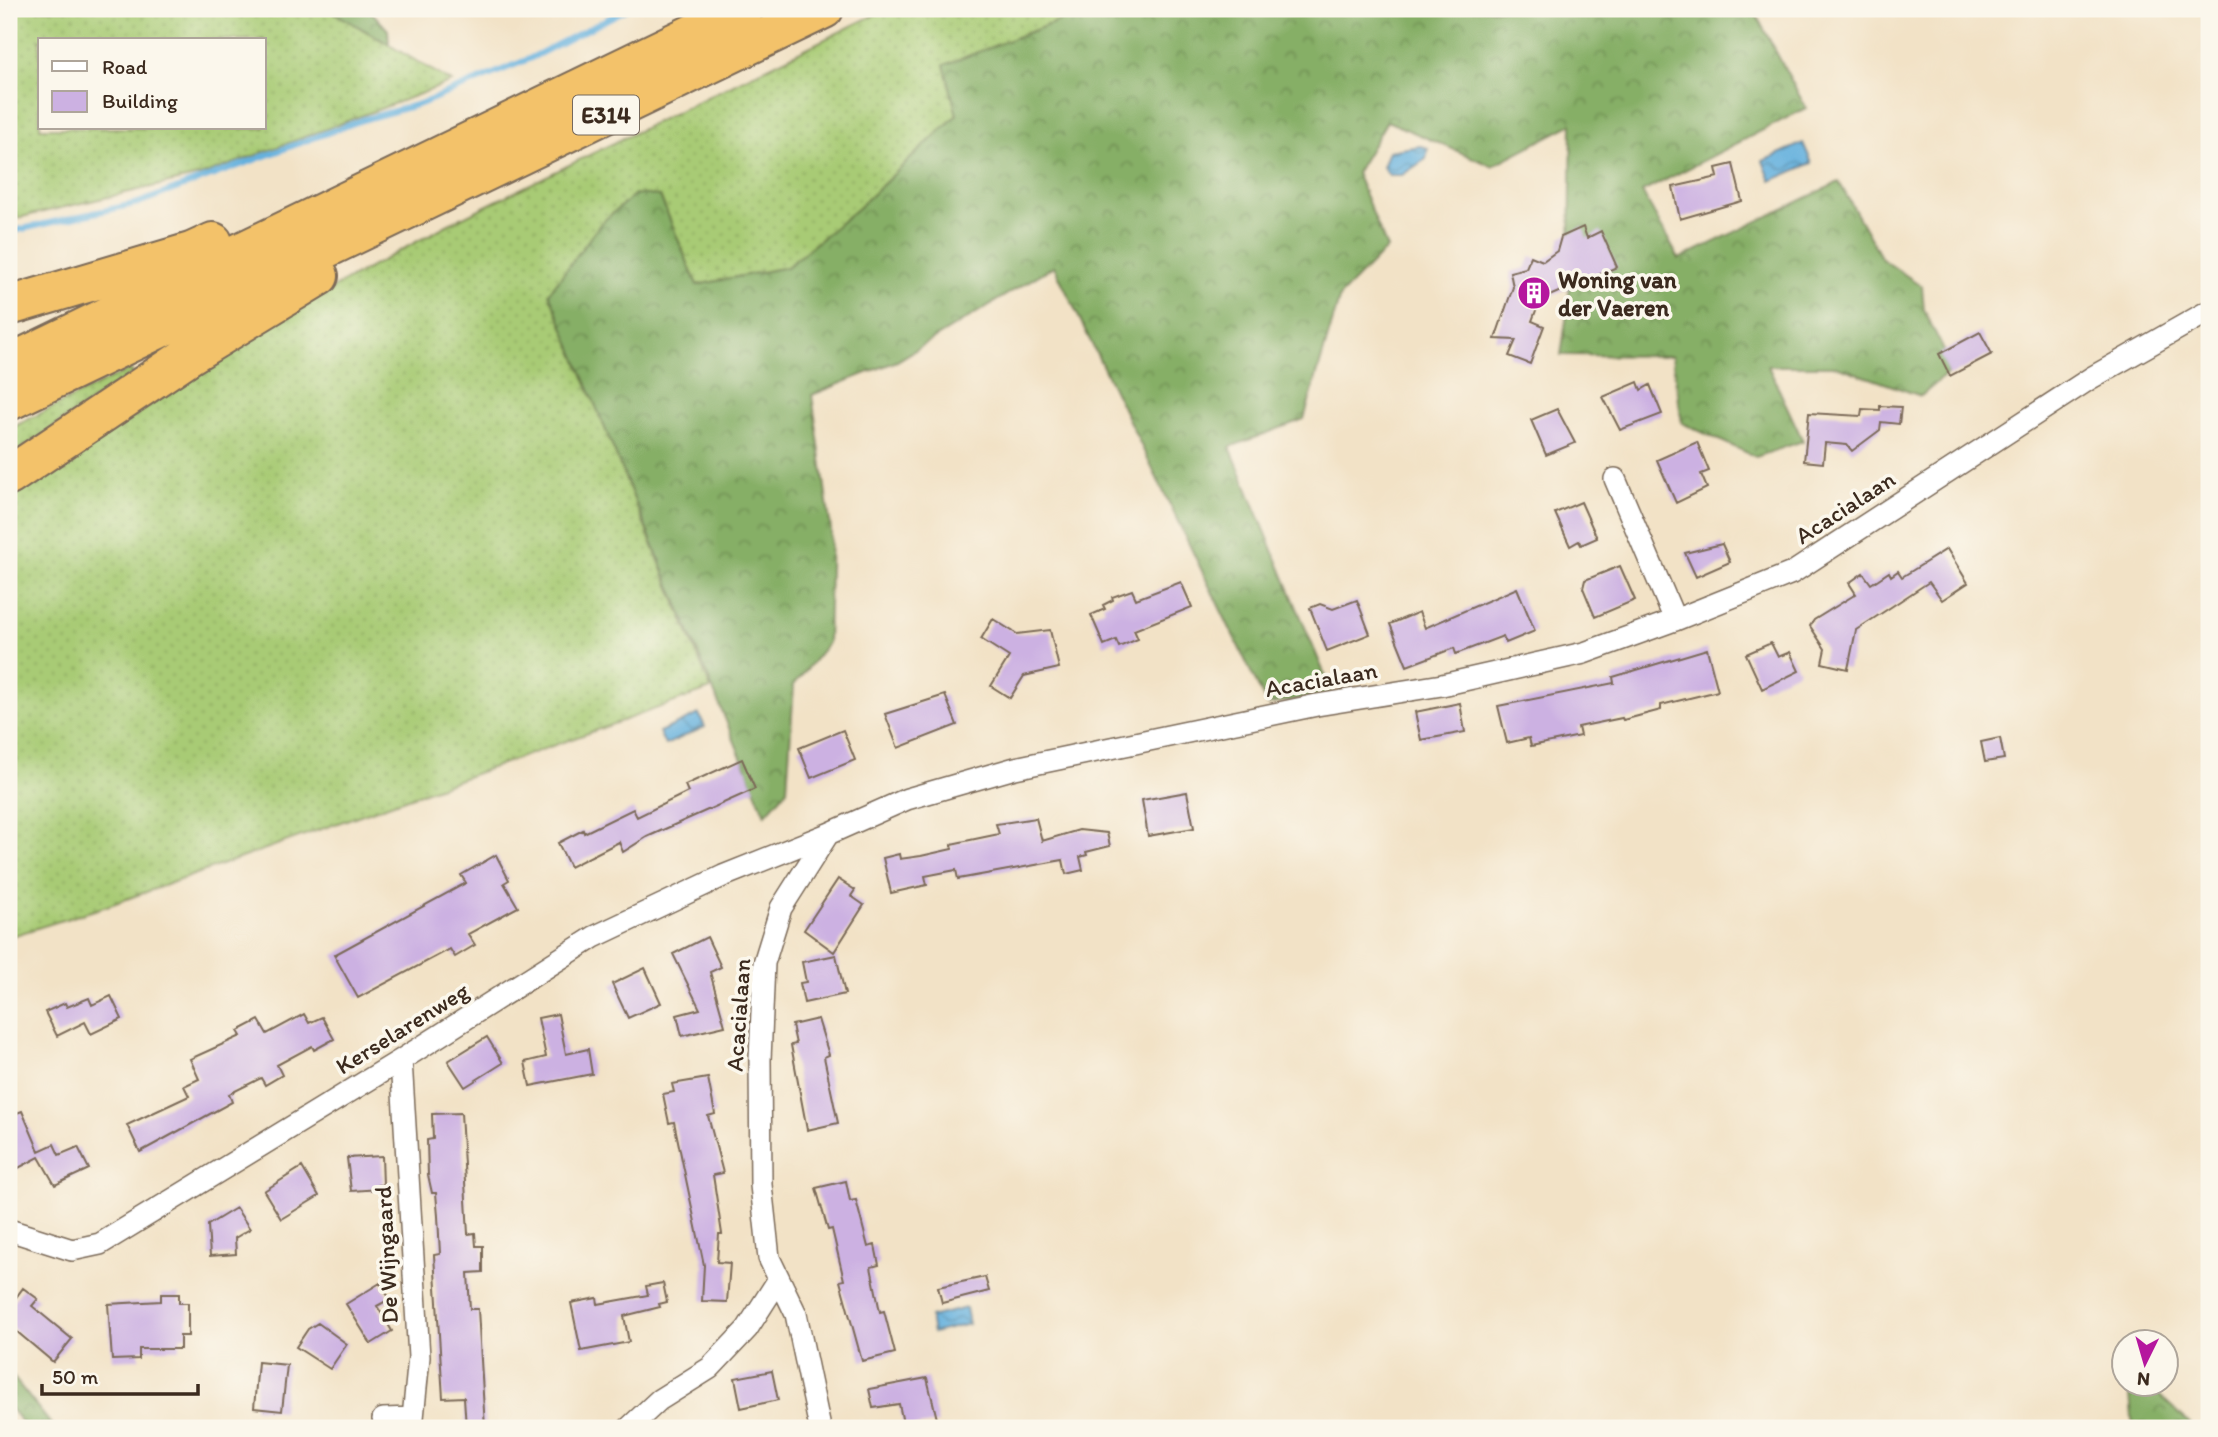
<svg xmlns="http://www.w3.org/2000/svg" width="2218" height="1437" viewBox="0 0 2218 1437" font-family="Itim,sans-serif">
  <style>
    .grass { fill: url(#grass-dots); stroke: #727a4a; stroke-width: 2; fill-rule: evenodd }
    .forest { fill: url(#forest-crowns); stroke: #606c42; stroke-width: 2 }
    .water { fill: url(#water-waves); stroke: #506e7e; stroke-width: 2 }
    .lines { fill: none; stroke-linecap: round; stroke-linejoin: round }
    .stream { stroke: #65b1de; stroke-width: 6 }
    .building { fill: #ccb1e2 }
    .minor-casing { stroke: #7b6a59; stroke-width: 24 }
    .motorway-casing { stroke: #7b6a59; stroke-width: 42 }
    .minor { stroke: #fff; stroke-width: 21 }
    .motorway { stroke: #f3c26a; stroke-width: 38 }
    .labels { text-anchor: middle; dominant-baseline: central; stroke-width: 7; stroke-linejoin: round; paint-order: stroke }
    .shield { fill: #fbf7ec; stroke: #75685c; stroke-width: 2 }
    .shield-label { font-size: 23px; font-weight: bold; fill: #3b2a1e }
    .poi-label { font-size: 24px; font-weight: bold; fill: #3b2a1e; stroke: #fbf7ec; text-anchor: start }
    .street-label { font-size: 24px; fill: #3b2a1e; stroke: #fbf7ec }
  </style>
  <defs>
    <pattern id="grass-dots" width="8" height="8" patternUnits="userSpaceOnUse" patternTransform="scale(1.75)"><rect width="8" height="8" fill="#a8cb75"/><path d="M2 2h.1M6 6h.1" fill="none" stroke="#92ae65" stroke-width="1.8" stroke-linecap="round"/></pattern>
    <pattern id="forest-crowns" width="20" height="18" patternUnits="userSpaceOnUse" patternTransform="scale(1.75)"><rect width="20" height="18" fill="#86af66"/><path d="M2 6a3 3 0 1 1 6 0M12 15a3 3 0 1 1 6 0" fill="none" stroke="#6f8f53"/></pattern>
    <pattern id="water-waves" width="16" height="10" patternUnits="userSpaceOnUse" patternTransform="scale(1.75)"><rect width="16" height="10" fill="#65b1de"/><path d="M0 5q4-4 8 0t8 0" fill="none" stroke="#5490b3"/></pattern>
  </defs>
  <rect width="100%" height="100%" fill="#fbf7ec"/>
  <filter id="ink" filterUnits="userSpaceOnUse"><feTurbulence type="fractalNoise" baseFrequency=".0143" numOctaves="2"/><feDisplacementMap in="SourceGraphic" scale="14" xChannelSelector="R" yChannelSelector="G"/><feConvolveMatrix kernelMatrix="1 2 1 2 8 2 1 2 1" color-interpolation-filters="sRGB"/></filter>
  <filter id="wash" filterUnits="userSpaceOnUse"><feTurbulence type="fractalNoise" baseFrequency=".00686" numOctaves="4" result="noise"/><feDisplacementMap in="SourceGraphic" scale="28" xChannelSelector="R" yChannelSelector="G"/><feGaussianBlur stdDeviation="1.57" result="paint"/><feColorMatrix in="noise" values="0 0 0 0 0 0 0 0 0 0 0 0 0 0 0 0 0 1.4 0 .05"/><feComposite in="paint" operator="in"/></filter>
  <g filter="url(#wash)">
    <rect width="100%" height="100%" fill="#f2e2c6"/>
    <!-- grass -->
    <path class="grass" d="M9,9H328L452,82L203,175L9,220ZM40,40H264V128H40Z
      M886,9H1071L1069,17L945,65L957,115L858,208L787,267L697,285L660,196L550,293L711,689L107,906L9,937V499L298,307L447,225Z
      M130,369L133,373L9,457V433L15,426Z"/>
    <!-- forest -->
    <path class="forest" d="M328,9H369L388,30L389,44Z
      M1185,9H1753L1806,108L1642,192L1679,259L1839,182L1882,259L1922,286L1924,310L1953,369L1921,396L1836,366H1768L1803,441L1756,457L1682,423L1672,356L1561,355L1569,300L1572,124L1492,166L1387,121L1356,173L1387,248L1340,296L1304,419L1230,447L1332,692L1267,705L1054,266L897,361L812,395L831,530L828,643L794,685L787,790L765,815L549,293L601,223L635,194L660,196L697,285L787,267L858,208L957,115L944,65L1069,17Z
      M9,1372L54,1428H27L9,1407Z
      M2129,1385H2148L2195,1428H2133Z"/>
    <!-- water -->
    <path class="water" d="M1803,143L1812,163L1771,181L1763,161Z
      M1420,146L1428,148L1426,159L1402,175H1389L1383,167L1389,151Z
      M699,714L705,727L665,745L659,732Z
      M966,1308L969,1324L933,1333L930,1317Z"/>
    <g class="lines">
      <!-- stream -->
      <path class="stream" d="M9,232L138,203L362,120L423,103L529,59L627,9"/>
    </g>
    <g id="blocks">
      <!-- building -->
      <path class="building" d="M1733,164L1742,201L1680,219L1673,187L1718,177L1716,168Z
        M1583,227L1587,238L1601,231L1617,267L1540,300L1532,321L1544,326L1530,364L1509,356L1516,340L1495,339L1513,287L1510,272L1526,268L1531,256L1543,261L1557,251L1561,237Z
        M1980,332L1992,354L1950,376L1939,354Z
        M1638,382L1641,390L1650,385L1662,414L1620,430L1603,397Z
        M1880,406L1901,407L1899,424L1881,422L1880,430L1852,451L1847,445L1825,443L1823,463L1804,461L1809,413L1861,416L1862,409L1880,410Z
        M1557,409L1575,443L1546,455L1531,420Z
        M1697,442L1709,471L1701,474L1707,488L1676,503L1657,460Z
        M1581,502L1597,538L1581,545L1579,541L1570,546L1555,513Z
        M1722,544L1730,562L1696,577L1685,553Z
        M1947,549L1968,583L1942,600L1929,582L1856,630L1848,669L1822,663L1825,649L1810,626L1814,620L1856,594L1849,583L1863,573L1871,584L1889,572L1891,576L1898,571L1902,577Z
        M1620,566L1635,600L1595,617L1583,588L1585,580Z
        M1181,582L1192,607L1134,630L1138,639L1119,647L1116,640L1104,645L1091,615L1105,609L1103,605L1113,600L1112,597L1132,590L1136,599Z
        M1517,588L1535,631L1506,643L1503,636L1456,654L1454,648L1407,666L1390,624L1419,612L1425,628Z
        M1357,600L1370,634L1327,651L1310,608L1320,604L1333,609Z
        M993,619L1017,634L1050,630L1059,668L1024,676L1010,698L991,686L1009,657L981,639Z
        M1771,643L1778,657L1790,652L1799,671L1762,689L1746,654Z
        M1707,649L1718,691L1661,705V710L1623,720L1622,718L1578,727L1580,736L1531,746L1529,738L1507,743L1498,706L1614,683L1613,677Z
        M945,695L957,725L898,748L885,714Z
        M1460,703L1465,732L1421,740L1415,712Z
        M843,730L855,760L811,778L799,748Z
        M2000,738L2004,759L1985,762L1981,742Z
        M742,759L755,789L647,837L623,852L619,842L570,867L558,843L583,830L584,833L633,809L637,817L688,792L685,785Z
        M1187,792L1194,828L1148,836L1142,800Z
        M1036,818L1042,841L1079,830L1107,833L1110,846L1086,852L1087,855L1080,857L1083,870L1066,874L1063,860L958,879L956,870L925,876L927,885L891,893L883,858L899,854L900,859L921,856L952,849L951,844L999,834L996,824Z
        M496,855L509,880L504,883L518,907L468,934L475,945L455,957L450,949L358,998L334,955L466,883L461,875Z
        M838,879L855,890L851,896L864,905L834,952L804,930Z
        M707,937L721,967L710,972L725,1026L682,1036L677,1015L700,1009L673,954Z
        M836,955L845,994L804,1003L800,983L806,982L802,962Z
        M645,968L661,1003L628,1018L612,984Z
        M111,996L122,1019L91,1034L85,1022L57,1036L45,1012L65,1003L67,1007L89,998L92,1005Z
        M304,1014L309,1023L322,1017L334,1039L314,1050L312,1046L277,1065L282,1075L265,1085L261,1078L229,1094L232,1102L140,1152L127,1125L189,1096L184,1086L199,1079L190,1059L241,1036L238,1031L259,1020L267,1034Z
        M558,1014L566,1054L588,1049L592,1074L530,1086L525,1062L546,1057L538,1018Z
        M818,1019L829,1055L824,1057L838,1123L807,1130L791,1045L796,1044L792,1025Z
        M487,1037L503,1063L465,1087L448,1061Z
        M708,1078L715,1114L708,1116L723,1173L713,1175L722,1234H719L717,1262L730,1263L727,1302L702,1301L704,1265L674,1122L669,1123L663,1094L674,1092L672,1084Z
        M22,1111L39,1151L54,1144L59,1155L78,1147L89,1169L55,1185L39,1157L9,1173V1116Z
        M461,1113L468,1234L475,1233L476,1246H483V1272L468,1273L470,1309H478L485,1428H466L464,1397L443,1398L434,1255L440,1254L438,1216L436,1193H432L428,1175L427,1140L433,1139L432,1114Z
        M382,1156L383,1185H379L380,1189L351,1191L347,1158Z
        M302,1167L319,1196L281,1219L264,1191Z
        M846,1181L850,1201L856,1200L868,1247L875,1245L879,1265L871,1267L880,1312L884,1311L895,1353L862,1361L840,1281L844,1280L832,1229L828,1230L816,1188Z
        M236,1208L250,1229L235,1238L236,1254L210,1256L208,1225Z
        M985,1277L989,1291L942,1303L938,1287Z
        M380,1283L390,1299L377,1306L392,1331L371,1344L346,1304Z
        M663,1283L667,1302L659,1304L660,1307L624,1316L629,1342L581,1351L571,1303L597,1298L598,1304L648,1295L646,1286Z
        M23,1288L38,1299L32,1306L72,1339L53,1362L9,1325V1307Z
        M161,1294H179V1303H188V1336H180V1349H139V1359L112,1360L108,1304L161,1301Z
        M318,1323L347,1344L330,1369L296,1347L308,1329Z
        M258,1362L287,1365L282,1411L254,1408Z
        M772,1371L778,1400L741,1408L735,1378Z
        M927,1378L938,1423L904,1428L899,1404L873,1408L869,1389Z"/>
    </g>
  </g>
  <g filter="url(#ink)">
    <use href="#blocks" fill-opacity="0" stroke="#7b6a59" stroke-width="2"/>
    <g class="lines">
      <defs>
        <path id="minor" d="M1615,479L1675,620
          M9,1230L72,1250L100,1244L401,1060L594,937L723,876L828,834
          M383,1419L413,1418L419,1357L401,1060
          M629,1428L659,1400L710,1368L747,1329L779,1279
          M820,1428L796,1314L769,1258L761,1185L760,1060L764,963L781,908L828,834L907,799L1015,768L1317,705L1442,685L1584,653L1675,620L1792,573L2091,378L2209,311"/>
        <path id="motorway" d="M9,306L191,252L213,242
          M9,364L744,9
          M9,401L824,9
          M9,476L191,354L319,276"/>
      </defs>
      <!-- minor casing -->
      <use href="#minor" class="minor-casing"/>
      <!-- motorway casing -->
      <use href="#motorway" class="motorway-casing"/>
      <!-- minor -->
      <use href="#minor" class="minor"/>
      <!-- motorway -->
      <use href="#motorway" class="motorway"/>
    </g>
  </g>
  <!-- icons -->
  <defs>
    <symbol id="building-disc" viewBox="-11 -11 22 22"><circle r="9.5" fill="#b5179e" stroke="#fbf7ec"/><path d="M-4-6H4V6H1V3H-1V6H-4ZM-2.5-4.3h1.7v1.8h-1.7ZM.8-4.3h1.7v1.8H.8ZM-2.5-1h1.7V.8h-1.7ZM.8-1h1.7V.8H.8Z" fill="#fff"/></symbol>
  </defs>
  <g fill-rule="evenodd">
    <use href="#building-disc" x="1515" y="274" width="38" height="38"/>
  </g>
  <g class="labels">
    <!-- shield labels -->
    <rect class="shield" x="573" y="95.5" width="66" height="39" rx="5"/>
    <g class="shield-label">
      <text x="606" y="115">E314</text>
    </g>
    <!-- poi labels -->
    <g class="poi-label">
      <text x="1558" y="279">Woning van<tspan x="1558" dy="28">der Vaeren</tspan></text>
    </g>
    <!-- street labels -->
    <g class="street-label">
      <text transform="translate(1845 507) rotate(-33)">Acacialaan</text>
      <text transform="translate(1321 679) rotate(-10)">Acacialaan</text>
      <text transform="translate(738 1015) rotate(-86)">Acacialaan</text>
      <text transform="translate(402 1028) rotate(-32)">Kerselarenweg</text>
      <text transform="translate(386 1255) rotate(-93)">De Wijngaard</text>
    </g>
  </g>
  <!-- margin -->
  <rect width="2218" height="1437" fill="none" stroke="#fbf7ec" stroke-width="35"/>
  <!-- legend -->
  <rect x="38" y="38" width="228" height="91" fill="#fbf7ec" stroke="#aea59a" stroke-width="2"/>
  <rect x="52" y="61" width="35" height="10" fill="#ffffff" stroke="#aea59a" stroke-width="2"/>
  <text x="102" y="74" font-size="21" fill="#3b2a1e">Road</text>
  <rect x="52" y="91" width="35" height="21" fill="#ccb1e2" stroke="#aea59a" stroke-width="2"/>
  <text x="102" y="108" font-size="21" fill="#3b2a1e">Building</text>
  <!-- north arrow -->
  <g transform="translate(2145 1363) rotate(185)"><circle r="33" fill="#fbf7ec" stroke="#aea59a" stroke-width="2"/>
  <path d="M0-5L12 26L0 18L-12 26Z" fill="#b5179e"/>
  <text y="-10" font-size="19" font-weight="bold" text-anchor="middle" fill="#3b2a1e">N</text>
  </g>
  <!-- scale -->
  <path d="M42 1384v10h156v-10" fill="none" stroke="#3b2a1e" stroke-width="3.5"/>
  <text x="52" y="1384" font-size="21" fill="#3b2a1e" stroke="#fbf7ec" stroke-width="5" paint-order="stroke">50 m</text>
</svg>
